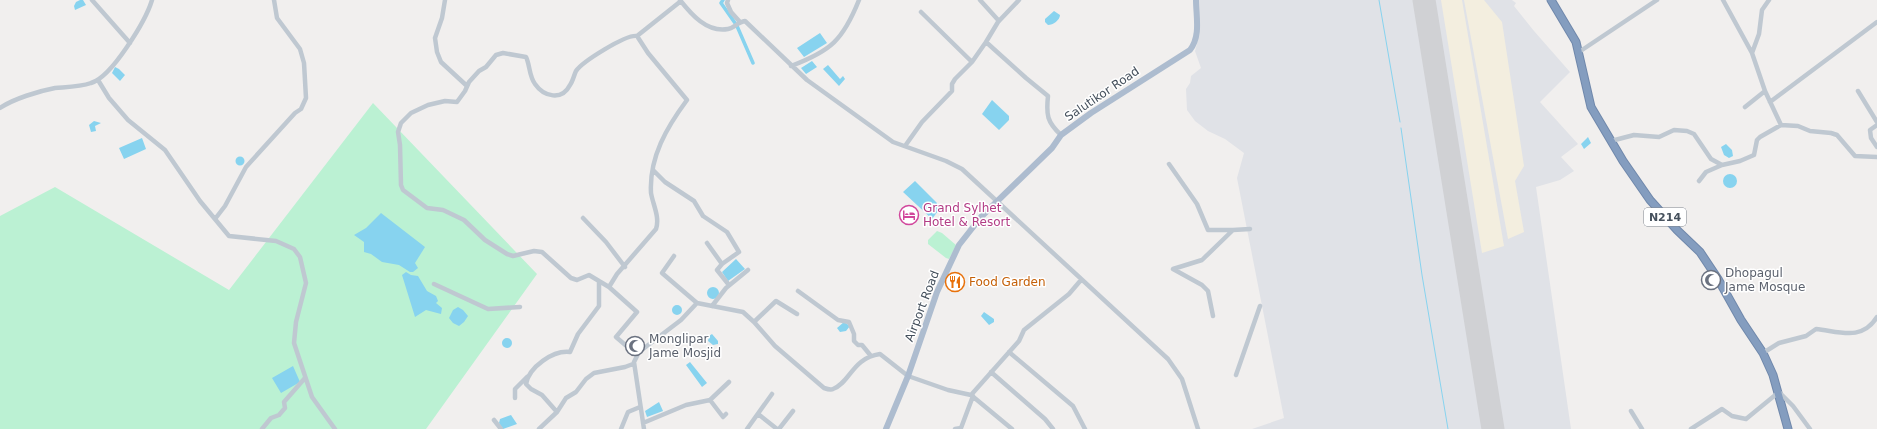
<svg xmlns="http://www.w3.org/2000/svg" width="1877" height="429" viewBox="0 0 1877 429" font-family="'DejaVu Sans',sans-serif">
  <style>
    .airport { fill: #e0e2e7 }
    .green { fill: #bbf1d3 }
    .sand { fill: #f3eedf }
    .water { fill: #87d3ef }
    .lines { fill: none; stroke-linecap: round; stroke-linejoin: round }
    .stream { stroke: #87d3ef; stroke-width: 1 }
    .canal { stroke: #87d3ef; stroke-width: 3.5 }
    .runway { stroke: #d0d1d4; stroke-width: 23 }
    .highway-casing { stroke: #7088ab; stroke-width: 9 }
    .minor { stroke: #bfc8d1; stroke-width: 4.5 }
    .major { stroke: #adbccf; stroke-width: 6 }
    .highway { stroke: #849dbf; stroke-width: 7 }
    .labels { text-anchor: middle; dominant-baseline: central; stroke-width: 3; stroke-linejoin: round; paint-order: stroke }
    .shield { fill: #fff; stroke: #7e858e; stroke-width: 1 }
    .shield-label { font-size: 11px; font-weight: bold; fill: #46515d }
    .street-label { font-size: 12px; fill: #46515d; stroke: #fff }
    .hotel-label { font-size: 12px; fill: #b23c85; stroke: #fff; text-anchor: start }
    .worship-label { font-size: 12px; fill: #5b616d; stroke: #fff; text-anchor: start }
    .food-label { font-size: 12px; fill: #c56008; stroke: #fff; text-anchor: start }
  </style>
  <rect width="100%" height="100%" fill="#f1efee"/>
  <!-- airport -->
  <path class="airport" d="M1198,0H1512L1516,3L1514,6L1534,31L1570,72L1540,102L1578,144L1561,157L1574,171L1560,180L1536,187L1571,429H1252L1284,418L1237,178L1244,153L1225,139L1208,131L1195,121L1187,110L1186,89L1190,83L1191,76L1201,68L1195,51L1198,40Z"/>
  <!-- green -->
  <path class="green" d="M373,103L537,274L426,429H0V216L55,187L229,290Z
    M937,231L942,233L956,245L949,259L946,258L928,244V240Z"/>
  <!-- sand -->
  <path class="sand" d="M1441,0H1462L1504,246L1482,253Z
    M1464,0H1484L1502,22L1524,166L1515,181L1524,232L1508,239Z"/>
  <!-- water -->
  <path class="water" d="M80,0H83L86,5L75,10L74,6L76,2Z
    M1054,11L1060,15C1060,20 1053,25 1048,25L1045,22V19Z
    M820,33L827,43L804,57L797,48Z
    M812,61L817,67L806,74L801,68Z
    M828,65L840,79L843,76L845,79L839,86L823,69Z
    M115,67L119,69L125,75L120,81L112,73Z
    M992,100L1009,116V120L999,130L982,114Z
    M94,121L101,123L95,126L96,131L91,132L89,125Z
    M1588,137L1591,143L1584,149L1581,144Z
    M142,138L146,149L124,159L119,148Z
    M1726,144L1732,150L1733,156L1729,158L1724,155L1721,147Z
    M235.5 161a4.5 4.5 0 1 1 9 0a4.5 4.5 0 1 1-9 0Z
    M1723 181a7 7 0 1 1 14 0a7 7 0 1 1-14 0Z
    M915,181L941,207L932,219L903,192Z
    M381,213L425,247L415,263L418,268L413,272H410L399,265L382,262L371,254L364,252V242L354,235L366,228Z
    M736,259L745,269L728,281L722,272Z
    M406,272L411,275L418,276L427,291L436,296L438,301L436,303L442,308L441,314L426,310L415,317L402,275Z
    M707 293a6 6 0 1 1 12 0a6 6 0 1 1-12 0Z
    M672 310a5 5 0 1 1 10 0a5 5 0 1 1-10 0Z
    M458,307L463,310L468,316L464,322L459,326L453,323L449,318L453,310Z
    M984,312L994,319V322L989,325L981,316Z
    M844,322L850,326L846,331L840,332L837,328Z
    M712,334L718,341V344L713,345L708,341L709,336Z
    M502 343a5 5 0 1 1 10 0a5 5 0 1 1-10 0Z
    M690,362L707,383L702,387L686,365Z
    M293,366L300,382L281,393L272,378Z
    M659,402L663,411L647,417L645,411Z
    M511,415L517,424L503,429L499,423L500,419Z"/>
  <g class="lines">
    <!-- stream -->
    <path class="stream" d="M1379,0L1400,122
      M1401,128L1422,275L1448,429"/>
    <!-- canal -->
    <path class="canal" d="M723,0L721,3L735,23
      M737,26L753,63"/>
    <!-- runway -->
    <path class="runway" d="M1424,0L1493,429"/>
    <defs>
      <path id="highway" d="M1551,0L1576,42L1591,107L1623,161L1650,200L1677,230L1700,252L1718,279L1741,320L1763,353L1773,375L1788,429"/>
    </defs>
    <!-- highway casing -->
    <use href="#highway" class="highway-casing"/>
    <!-- minor -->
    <path class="minor" d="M92,0L130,43
      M445,0L442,18L435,38L437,52L441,62L467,86
      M680,0C691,14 707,33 728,29C734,28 738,22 745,21L807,80L893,142L946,161L962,169L1168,359L1182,379L1198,429
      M728,0L727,3L731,12L740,22
      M980,0L999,21
      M1723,0L1752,53
      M1769,0L1762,10L1759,34L1752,53L1765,91L1781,125L1798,126L1810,131L1831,133L1837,135L1855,156L1877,157
      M921,12L972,62
      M637,36L681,1
      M986,42L998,22L1019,0
      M1579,52L1657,0
      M791,66C831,51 843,40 859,0
      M98,80L109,98L128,120L165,150L200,201L229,236L276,241L294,249L300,257L306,283L296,322L294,343L312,397L335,429
      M1858,91L1877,122
      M1770,102L1877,22
      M1745,107L1765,91
      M0,108C13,99 39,91 55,88C67,87 80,87 91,83C112,77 146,20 152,0
      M1877,125L1870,130L1871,138L1877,147
      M1611,141L1634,135L1659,137L1674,130L1687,131L1694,134L1711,159L1722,165L1740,161L1754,155L1757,140L1760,137L1781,125
      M905,146L922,122L952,91V84L955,79L972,62L986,42L1026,78L1048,96C1046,115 1047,122 1061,135
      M1169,164L1197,204L1208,230H1233
      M653,170L665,182L694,201L703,216L727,232L739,252L722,264L717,270L729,285
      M1699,181L1706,172L1722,165
      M583,218L606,242L625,267
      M215,219L225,206L246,167L295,113L301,109L306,98L304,63L300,49L277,18L274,0
      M707,243L722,264
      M674,256L662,273L697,303
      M434,284L488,309L520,307
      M609,287L589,275L577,280L571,278L542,252L534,251L513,256L507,254L485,240L464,220L443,210L427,208L403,190L401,185L400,145L398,132L401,123L411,113L428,105L445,101L457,102L465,91L469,82L479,71L486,67L496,55L503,53L526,57C530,65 529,76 535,84C544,97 562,101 570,85C573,81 574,75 576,71C582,62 626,34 637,36L648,53L687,100C667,127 649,157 651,193C653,205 660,217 656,229L617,274L609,287L637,312L616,337L637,355
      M798,291L838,320L849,322L854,334V341L858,345H862L871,356
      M712,306L726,288L748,270
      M1213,316L1208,291L1202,285L1173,269L1202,260L1233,230L1250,229
      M754,322L776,301L797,314
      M1009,352L1073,406L1085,429
      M1763,353L1779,343L1806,336L1816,329C1838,331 1862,342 1877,317
      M991,372L1045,419L1053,429
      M1236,375L1260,306
      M971,395L1019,341L1024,330L1069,294L1081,280
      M515,398V389L527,377
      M710,400L729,382
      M1631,411L1642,429
      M557,412L542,395L531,389L526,384C529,367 553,350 570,352L578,334L599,306V281
      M758,414L777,429
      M494,420L501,429
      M643,423L686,405L710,400L723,417L726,414
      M262,429L271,418L279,415L285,408L284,402L305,378
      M539,429L557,412L566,398L576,392L586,379L594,373L625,367L633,364
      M621,429L628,412L640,407
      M644,429L634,362L639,352L681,320L697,303L743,312L754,322L775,346L824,388C827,389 831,390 833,389C850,383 852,358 880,354L908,376L948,390L971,395L1012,429
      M747,429L772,394
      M779,429L793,411
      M955,429L961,428L973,396
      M1691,429L1722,409L1732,416L1746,419L1779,392L1793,406L1810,429"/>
    <!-- major -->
    <path class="major" d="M886,429L908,376L937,292L959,245L981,217L1052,148L1061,135L1091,113L1190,50C1201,36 1196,16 1196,0"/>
    <!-- highway -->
    <use href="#highway" class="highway"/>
  </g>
  <!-- icons -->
  <defs>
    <symbol id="hotel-ring" viewBox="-11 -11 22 22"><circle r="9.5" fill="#fff" stroke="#d1479c" stroke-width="1.5"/><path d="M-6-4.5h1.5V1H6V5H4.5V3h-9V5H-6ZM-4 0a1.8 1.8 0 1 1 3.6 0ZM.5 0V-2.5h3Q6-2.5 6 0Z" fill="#d1479c"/></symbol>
    <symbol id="mosque-ring" viewBox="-11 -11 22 22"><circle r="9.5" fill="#fff" stroke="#6b7280" stroke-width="1.5"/><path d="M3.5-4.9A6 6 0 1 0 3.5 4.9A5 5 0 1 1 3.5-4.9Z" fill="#6b7280"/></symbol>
    <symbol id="restaurant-ring" viewBox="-11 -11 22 22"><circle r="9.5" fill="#fff" stroke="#e8710a" stroke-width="1.5"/><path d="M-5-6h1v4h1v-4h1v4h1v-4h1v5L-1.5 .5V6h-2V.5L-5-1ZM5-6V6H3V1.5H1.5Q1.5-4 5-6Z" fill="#e8710a"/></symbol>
  </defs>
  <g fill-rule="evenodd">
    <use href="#hotel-ring" x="898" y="204" width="22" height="22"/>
    <use href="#mosque-ring" x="1700" y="269" width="22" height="22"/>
    <use href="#restaurant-ring" x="944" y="271" width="22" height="22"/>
    <use href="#mosque-ring" x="624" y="335" width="22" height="22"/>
  </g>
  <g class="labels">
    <!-- shield labels -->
    <rect class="shield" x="1644" y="208" width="42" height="18" rx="3"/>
    <g class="shield-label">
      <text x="1665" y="217">N214</text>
    </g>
    <!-- street labels -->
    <g class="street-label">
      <text transform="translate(1102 94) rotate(-34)">Salutikor Road</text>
      <text transform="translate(922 306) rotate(-69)">Airport Road</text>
    </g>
    <!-- hotel labels -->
    <g class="hotel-label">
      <text x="923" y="208">Grand Sylhet<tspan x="923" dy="14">Hotel &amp; Resort</tspan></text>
    </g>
    <!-- worship labels -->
    <g class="worship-label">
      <text x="1725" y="273">Dhopagul<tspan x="1725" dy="14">Jame Mosque</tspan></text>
      <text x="649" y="339">Monglipar<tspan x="649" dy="14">Jame Mosjid</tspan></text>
    </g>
    <!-- food labels -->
    <g class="food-label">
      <text x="969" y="282">Food Garden</text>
    </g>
  </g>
</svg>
